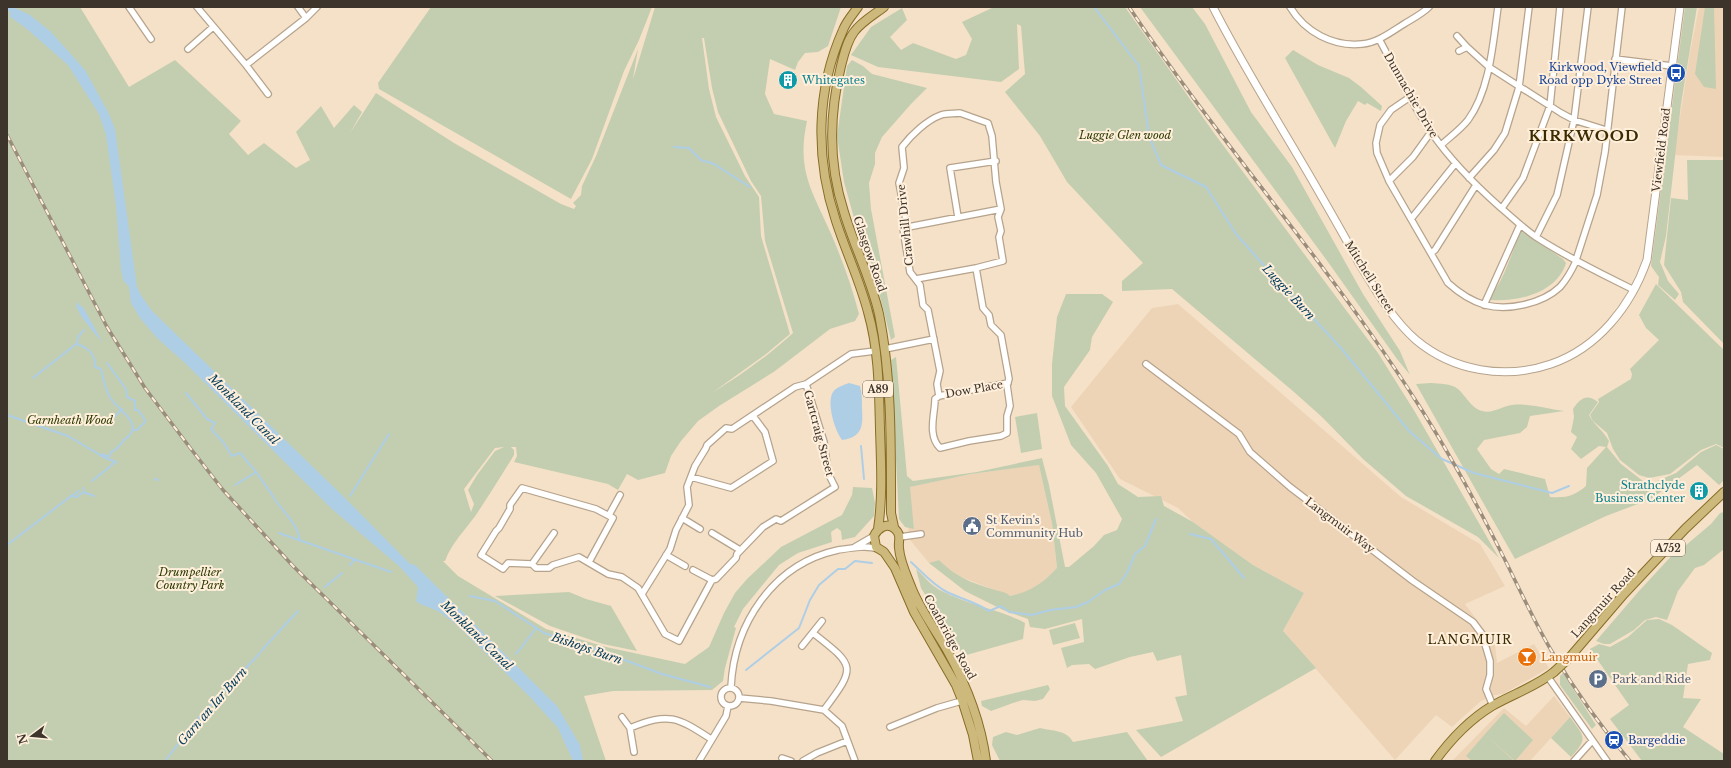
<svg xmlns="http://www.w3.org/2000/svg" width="1731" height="768" viewBox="0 0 1731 768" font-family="'Libre Baskerville',serif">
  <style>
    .built { fill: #edd4b6 }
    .green { fill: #c3ceb0; fill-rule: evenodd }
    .water { fill: #aecee6 }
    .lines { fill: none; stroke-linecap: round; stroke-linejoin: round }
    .stream { stroke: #aecee6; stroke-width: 2 }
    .canal { stroke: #aecee6; stroke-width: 6 }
    .minor-casing { stroke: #b6a38c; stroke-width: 8 }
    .tertiary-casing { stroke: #b6a38c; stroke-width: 9 }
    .primary-casing { stroke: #866d27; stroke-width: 10 }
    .minor { stroke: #fff; stroke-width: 5.5 }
    .tertiary { stroke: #fff; stroke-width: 7 }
    .primary { stroke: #ceb97c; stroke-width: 8 }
    .rail-casing { stroke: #9b8d7b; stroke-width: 3.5 }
    .rail { stroke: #ffefdb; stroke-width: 2; stroke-dasharray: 6; stroke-linecap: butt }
    .primary-bridge-casing { stroke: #866d27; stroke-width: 10; stroke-linecap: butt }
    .primary-bridge { stroke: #ceb97c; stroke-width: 8 }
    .labels { text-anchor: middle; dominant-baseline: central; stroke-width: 4; stroke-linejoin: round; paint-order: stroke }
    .shield { fill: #ffefdb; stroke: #776d60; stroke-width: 1 }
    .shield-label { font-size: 10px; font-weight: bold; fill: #3d352c }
    .transit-label { font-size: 11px; fill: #164399; stroke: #ffefdb; text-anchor: end }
    .culture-label { font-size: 11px; fill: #0d838f; stroke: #ffefdb; text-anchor: start }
    .street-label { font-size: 11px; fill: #3d352c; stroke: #ffefdb }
    .park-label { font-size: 11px; font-style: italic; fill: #2d3b03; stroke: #ffefdb }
    .service-label { font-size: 11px; fill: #4e5e75; stroke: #ffefdb; text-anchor: start }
    .food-label { font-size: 11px; fill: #c56008; stroke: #ffefdb; text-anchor: start }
    .water-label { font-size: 12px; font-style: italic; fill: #003a5a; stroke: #ffefdb }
    .neighbourhood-label { font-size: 12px; letter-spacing: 1px; fill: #3a2b01; stroke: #ffefdb }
    .district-label { font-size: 15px; font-weight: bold; letter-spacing: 1px; fill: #3a2b01; stroke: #ffefdb }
  </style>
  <rect width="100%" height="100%" fill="#f5e1c8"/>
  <!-- built -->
  <path class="built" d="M1699,7H1724V157L1674,155L1690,53Z
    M1178,304L1401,497L1480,544L1505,586L1465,604L1495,644L1497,663L1534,644L1549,668L1503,694L1495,695L1481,701L1452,727L1436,715L1395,760L1283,631L1304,593L1253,565L1193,522L1178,508L1120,479L1071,407L1152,308Z
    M1035,465H1039L1046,492L1052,523L1057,569L1039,585L1023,594L1010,596L961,577L950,572L939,560L929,563L910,540L908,527L914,528L909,487L971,474Z
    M1554,696L1570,717L1530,761H1452L1504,708L1526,726Z"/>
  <!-- green -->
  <path class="green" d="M7,7H80L129,87L175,60L241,121L229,134L248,155L264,143L296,168L310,160L296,132L321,106L334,128L354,105L362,112L350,133L376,93L454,143L561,204L574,209L576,206L573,203L581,195L582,186L596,156L638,49L633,79L634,76L655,7H841L828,46L818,52L805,53L798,62L795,70L770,59L765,94L774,114L807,121C796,172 813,192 832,236C843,262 852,287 859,314L855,321L830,329L775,371L719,406L698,421L681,441L671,456L665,473L638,480L627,474L618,490L608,484L514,462L517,456L516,447H511L514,450V455C502,475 489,495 476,515C465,530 451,544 445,561H443L458,576L546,629L606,647L685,664L709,647L724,613L735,593L747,579L781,547L842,515L852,495L853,487L872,488L875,503L874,516L855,537L842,540L841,531L837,528L831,532L832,542L798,553L779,565L743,609L734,627L736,628L725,668L723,681L712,690L613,691L584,696L606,761H7ZM702,38H704L712,88L718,112L751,181L761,196L765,241L793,333C768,356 741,375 712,393L766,354L790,334L761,236L759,197L745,176L716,117L709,89ZM504,447L495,451L477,475L468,490L474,504L471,512L464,489L495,448Z
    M431,7H652L639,40L624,71L592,159L571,199L379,89L378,83Z
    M994,7H1125L1214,133L1378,353L1415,412L1499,558L1478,537L1406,496L1363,459L1322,417L1294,392L1172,289L1122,291V281L1143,263L1067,182L1040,136L1005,92L1025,74L1021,26L1017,24L1019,69L1001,82L878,67L851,55L871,27L902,8L907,20L890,37L901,50L913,43L956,59L966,55L972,39L962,22Z
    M1140,7H1192L1205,24L1251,112L1292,167L1363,294L1400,351L1410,375L1397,359L1328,262Z
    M1685,7H1697L1681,104L1666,236L1660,262L1668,281L1679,294L1675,300L1658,285L1659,277L1651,266Z
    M1705,7H1714L1716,89L1704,87L1695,74Z
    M1293,50L1318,65L1349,78L1361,87L1382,106L1381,111L1367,103L1365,105L1358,101L1346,121L1335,148L1285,58Z
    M852,60L863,66L872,74L927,88L911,104L882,137L875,153V164L869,183L871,209L895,337L891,340L872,265L854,218L844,182L837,136L847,66Z
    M1687,160H1724V344L1683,302L1681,292L1664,265L1671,198L1688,200Z
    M1520,230L1563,259L1566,263C1557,293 1518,302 1491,300L1489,295C1500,290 1511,255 1516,243L1515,240Z
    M1656,284L1724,350V448L1716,444L1701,450L1670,474L1649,478L1639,475L1620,460L1613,449L1607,433L1593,421L1590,415L1599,402L1598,399L1631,379L1632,374L1630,369L1659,340L1646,328L1639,315Z
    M1066,294H1102L1113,302L1092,337L1090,350L1064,387L1065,406L1108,466L1118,484L1138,497L1161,496L1164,506L1193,522L1253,565L1304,593L1283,631L1316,668L1161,757L1136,730L1183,721L1175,697L1187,695L1181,655L1157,661L1153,652L1130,657L1095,669L1089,664L1072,665L1067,668L1061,648L1084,642L1082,619L1045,629L1030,627L1028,619L1003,610L965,591L929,563L939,560C960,581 979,585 1006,593L1010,596C1030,592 1043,583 1057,568L1052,523L1039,465L971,474L910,487L914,529L905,527L899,519L891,360L896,357L907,476L913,481L977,472L1042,458L1049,485L1065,567H1069L1094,546L1104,535L1117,530L1122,519L1096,473L1071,445L1052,396V364L1057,317Z
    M1431,383C1439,384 1451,383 1458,389C1465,395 1472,409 1482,411C1493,414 1502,406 1512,405C1529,403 1547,409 1564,411L1530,416L1527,427L1520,433L1484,440L1477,449L1491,469L1499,474L1504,469L1545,479L1550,497C1567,498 1574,496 1586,486L1587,468L1606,447L1599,446L1581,459L1571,449L1577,437L1571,432L1574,417L1573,409C1580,399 1586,393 1598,402L1589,415C1594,425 1603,430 1609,441L1607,447L1621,464L1648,485L1676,473L1701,452L1716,445L1724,449V480L1719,485L1697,465L1651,499L1606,516L1515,559L1416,384Z
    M1037,413L1042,449L1021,453L1015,417Z
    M1724,512V549L1704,565L1695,568L1678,591L1667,620L1656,617L1645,620L1634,630L1610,644H1604L1596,641L1639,591L1676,551L1685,546L1711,524L1720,513Z
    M916,569C924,576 932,587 942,591C968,605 999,609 1025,623L1023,639L963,656L921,588Z
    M569,592L586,599L611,606L637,651L603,644L550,626L495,596Z
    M1659,619L1672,625L1712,653L1710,660L1688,664L1683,698L1701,699L1683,727L1724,754V761H1642L1610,719L1629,705L1590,649L1599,644L1610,647L1628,637L1647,620Z
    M1075,623L1080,638L1053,645L1049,630Z
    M1563,673L1596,725L1592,729L1560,685V676Z
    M1048,685L1050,689L1043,699L1035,701L1023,700L1013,703L991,711L982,706L981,701Z
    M1504,713L1533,740L1515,761L1485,734Z
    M1570,717C1584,737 1589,737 1571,757L1551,738Z
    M1040,728C1052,731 1067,730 1073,742L1127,732L1148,761H1000L992,745L993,737L1006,732L1017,735Z
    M1485,734L1514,761H1472L1466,756Z"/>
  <!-- water -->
  <path class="water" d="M15,8L30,15L51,32L85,70L108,112L115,129L137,287L141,295L152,311L347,500L410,564L415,565L557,706L580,745L583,761H573L558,728L531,698L456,624L438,611L420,604L416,601L418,587L399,566L332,509L184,362L156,337L140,318L131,303L129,287L123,280L121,270L116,206L106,135L99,114L68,65L27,29L9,16Z
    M78,301L79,305L83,307L103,343C93,331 82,320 76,306Z
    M849,383L860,386C862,393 862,400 862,408C863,425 863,437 842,440C835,431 826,403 833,392C836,387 844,385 849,383Z"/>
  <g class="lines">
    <!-- stream -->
    <path class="stream" d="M1094,7L1139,66L1149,136L1161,165L1206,187L1236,234L1260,261L1341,348L1409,431L1442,459L1474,473L1552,493L1569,486
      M674,147L689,148L701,160L714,164L750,187
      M84,330L78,337L77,344C88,348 96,354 95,367L101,369C103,379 105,390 111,399C117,408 139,421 131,433C130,436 127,437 124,440C120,445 118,449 111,452L109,457L102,454L101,456
      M107,363L126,389L127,397L135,401V410H138C140,414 145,417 145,422L137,430H133
      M33,378L76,344
      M186,393L207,419L215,423L211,429L223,442L232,456L240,453L256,472
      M7,415L68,436L107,459L114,461L112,465L92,481
      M106,425L122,409
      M861,446L864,479
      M114,461L117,463
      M155,479L158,480
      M235,485L256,472C263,482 270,491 276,501C286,515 297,523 300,541L299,536
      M83,488L85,493
      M86,493L94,496
      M71,496L79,491
      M350,496L389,434
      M279,533L391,572
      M1190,534L1211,539L1244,578
      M7,545L71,496L77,497L82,493H86
      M911,562C922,572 933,585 947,592C961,599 976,602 989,611L1001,606L1009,612L1032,615L1050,610L1076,607L1088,602L1105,590L1119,584L1127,573L1135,554L1145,546L1156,519
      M350,565L355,559
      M325,587L342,573
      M470,596L495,601L544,633L595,649L662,674L710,687
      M521,648L536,628
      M261,651L298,611
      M516,654L520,649
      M746,670L799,628L810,600L819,585L838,569H845L855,561L872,563
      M165,761L195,722L260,653"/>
    <!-- canal -->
    <path class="canal" d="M8,7L20,16"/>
    <defs>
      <path id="minor" d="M129,7L151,39
        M197,7L246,65L268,94
        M298,7L306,18
        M1290,7C1305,32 1333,47 1362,44C1377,43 1391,32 1404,24C1412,19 1422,14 1429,7
        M1457,36L1467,47
        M1379,39C1396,70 1411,103 1431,132C1451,161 1475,185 1501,208C1513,218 1523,228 1536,237C1568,258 1600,273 1634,290
        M188,49L213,27
        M1459,51L1467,47L1489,67L1561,113L1574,120L1606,130
        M1615,59L1672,66
        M246,65L306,18L317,7
        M1410,97L1391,110L1380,125L1376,143L1377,153L1389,181L1448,283C1458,292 1471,301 1485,305C1508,311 1542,304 1560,287C1567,279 1572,270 1576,261
        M960,113L988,123L992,136L996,182L1001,209L998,217L1001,231L999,237L1003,261L976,268L983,308L989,315L991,325L1001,335L1009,379L1007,385L1010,406L1007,416V433L1001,436L969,441L940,448C927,435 935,414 935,399L939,396L937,384L940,371L928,310L923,305L920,285L910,272L903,228L906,220L899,183L904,168L902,147C911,135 927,120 941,115C947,113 954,114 960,113Z
        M1441,145C1450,137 1461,129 1468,120C1490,90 1493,43 1498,7
        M1469,178L1494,150L1505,133L1519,87L1529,7
        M1389,181L1413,157L1431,132
        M1502,208L1523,178L1550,106L1560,7
        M958,217L950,168L996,161
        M1411,219L1455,164
        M903,228L1001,209
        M1536,237L1557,195L1574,120L1588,7
        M1431,253L1435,250L1476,185
        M1576,260L1597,195L1605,152L1622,7
        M916,279L976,268
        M1484,305L1520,225
        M885,349L934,339
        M1146,364L1239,434L1250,452L1290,487L1413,581L1473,622L1482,634L1490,661V675L1486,689L1493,706
        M939,396L1008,383
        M691,477L731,488L773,461L765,432L753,416
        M609,515L620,495
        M682,518L700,529
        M712,533L740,550
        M900,537L921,534
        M855,547L874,536
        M666,555L685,566
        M589,562L613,518L596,509L522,488L510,505V509L499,528L496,531L481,555L503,569L508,563L532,564L536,568H549L553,565L579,557L608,574L622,577L638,588L665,634L679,641L712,580L716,579L736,558L737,554L763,527L776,519L781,521L835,487L828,473L824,442L806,384
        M532,564L554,533
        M693,570L712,580
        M642,594L670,549L676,530L689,505L687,487L695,466L706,448L707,445L726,428L732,429L795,387L806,384L851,354L875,351
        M813,633C855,666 857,666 824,710
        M802,646L822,621
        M1548,677L1607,761
        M731,687C734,624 773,564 838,550C851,548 866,545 878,549
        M721 697a9 9 0 1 1 18 0a9 9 0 1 1-18 0Z
        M739,698L771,701L824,710L842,726L855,761
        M622,717L630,728
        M890,727L937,708L965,700
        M634,752L630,728C669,712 677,717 711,739
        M782,758L791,761
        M699,761L726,716L728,706
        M803,761L817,753L847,741
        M1574,761L1592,741"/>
      <path id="tertiary" d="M1213,7C1244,68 1281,126 1315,185C1330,211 1345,237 1359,263C1375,289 1392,319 1416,340C1453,371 1505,380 1551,364C1598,348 1631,306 1647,260L1680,7"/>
      <path id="primary" d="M858,7C853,14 846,22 843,30C816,90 815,158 836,221C846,252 860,281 868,312C879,350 879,391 880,429C881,463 883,496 878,529
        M884,7C875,14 861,22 854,32C847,41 844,54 841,66C829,115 828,163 844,212C854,246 871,279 879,314C892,378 891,448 891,513L894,527
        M1570,657L1624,594L1685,529L1724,492
        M978,761L973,735L962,700L956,685L914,612L895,568L884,552L876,547L874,536C877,529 887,521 895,529C902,535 898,541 899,548C900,562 907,576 912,589C921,611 935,629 947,650C966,684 981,722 986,761
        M1435,761C1451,739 1469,720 1492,706C1513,694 1535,687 1554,672"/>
    </defs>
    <!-- minor casing -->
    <use href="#minor" class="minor-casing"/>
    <!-- tertiary casing -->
    <use href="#tertiary" class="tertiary-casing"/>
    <!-- primary casing -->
    <use href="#primary" class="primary-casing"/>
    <!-- minor -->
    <use href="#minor" class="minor"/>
    <!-- tertiary -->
    <use href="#tertiary" class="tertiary"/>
    <!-- primary -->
    <use href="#primary" class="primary"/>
    <defs>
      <path id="rail" d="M1129,7C1219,142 1329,264 1416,401C1449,452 1478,506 1505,560C1520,590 1534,621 1551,650C1574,689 1600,726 1630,761
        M7,135L107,327L145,388L191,449L223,490L293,566L492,761"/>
    </defs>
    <!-- rail casing -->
    <use href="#rail" class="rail-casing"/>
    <!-- rail -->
    <use href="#rail" class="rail"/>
    <defs>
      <path id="primary-bridge" d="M1554,672L1570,657"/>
    </defs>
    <!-- primary-bridge casing -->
    <use href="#primary-bridge" class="primary-bridge-casing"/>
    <!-- primary-bridge -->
    <use href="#primary-bridge" class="primary-bridge"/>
  </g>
  <!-- icons -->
  <defs>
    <symbol id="bus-disc" viewBox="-11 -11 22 22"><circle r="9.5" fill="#1a4fb4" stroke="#ffefdb"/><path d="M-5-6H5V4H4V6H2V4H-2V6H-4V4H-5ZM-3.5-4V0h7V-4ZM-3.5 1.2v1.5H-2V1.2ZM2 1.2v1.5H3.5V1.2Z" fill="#fff"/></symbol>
    <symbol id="building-disc" viewBox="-11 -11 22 22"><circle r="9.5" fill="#0f9aa8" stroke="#ffefdb"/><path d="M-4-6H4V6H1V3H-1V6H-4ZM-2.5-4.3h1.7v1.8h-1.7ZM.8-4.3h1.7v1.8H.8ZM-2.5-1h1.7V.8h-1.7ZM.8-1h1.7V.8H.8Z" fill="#fff"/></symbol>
    <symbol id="civic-disc" viewBox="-11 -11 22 22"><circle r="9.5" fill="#5c6f8a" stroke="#ffefdb"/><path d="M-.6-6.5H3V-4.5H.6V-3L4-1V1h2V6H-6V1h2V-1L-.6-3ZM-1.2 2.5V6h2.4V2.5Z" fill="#fff"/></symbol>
    <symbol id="bar-disc" viewBox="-11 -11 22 22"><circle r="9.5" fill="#e8710a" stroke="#ffefdb"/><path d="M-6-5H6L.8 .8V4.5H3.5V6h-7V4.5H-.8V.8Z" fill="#fff"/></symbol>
    <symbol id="parking-disc" viewBox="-11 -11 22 22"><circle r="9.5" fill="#5c6f8a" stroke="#ffefdb"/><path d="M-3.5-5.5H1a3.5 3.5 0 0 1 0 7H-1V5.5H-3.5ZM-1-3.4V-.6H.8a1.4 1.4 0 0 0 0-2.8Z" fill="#fff"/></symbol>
    <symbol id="station-disc" viewBox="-11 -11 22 22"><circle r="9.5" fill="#1a4fb4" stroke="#ffefdb"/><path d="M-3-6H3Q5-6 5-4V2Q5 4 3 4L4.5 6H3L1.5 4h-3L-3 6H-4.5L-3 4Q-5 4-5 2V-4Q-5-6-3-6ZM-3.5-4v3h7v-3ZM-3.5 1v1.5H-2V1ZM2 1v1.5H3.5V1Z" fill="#fff"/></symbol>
  </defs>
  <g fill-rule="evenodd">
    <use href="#bus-disc" x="1665" y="62" width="22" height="22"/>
    <use href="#building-disc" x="777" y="69" width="22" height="22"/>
    <use href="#building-disc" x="1688" y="480" width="22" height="22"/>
    <use href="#civic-disc" x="961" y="515" width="22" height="22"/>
    <use href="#bar-disc" x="1516" y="646" width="22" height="22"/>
    <use href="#parking-disc" x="1587" y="668" width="22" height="22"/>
    <use href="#station-disc" x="1603" y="729" width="22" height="22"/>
  </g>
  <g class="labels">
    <!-- shield labels -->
    <g class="shield">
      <rect x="863" y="381" width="30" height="16" rx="3"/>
      <rect x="1651" y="540" width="34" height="16" rx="3"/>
    </g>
    <g class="shield-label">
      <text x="878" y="389">A89</text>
      <text x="1668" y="548">A752</text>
    </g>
    <!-- transit labels -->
    <g class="transit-label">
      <text x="1662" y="67">Kirkwood, Viewfield<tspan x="1662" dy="13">Road opp Dyke Street</tspan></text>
      <text x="1628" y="740" text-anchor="start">Bargeddie</text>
    </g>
    <!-- culture labels -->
    <g class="culture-label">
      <text x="802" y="80">Whitegates</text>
      <text x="1685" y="485" text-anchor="end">Strathclyde<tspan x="1685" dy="13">Business Center</tspan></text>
    </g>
    <!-- street labels -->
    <g class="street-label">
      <text transform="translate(1411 95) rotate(60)">Dunnachie Drive</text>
      <text transform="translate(1661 150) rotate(-83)">Viewfield Road</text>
      <text transform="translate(905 225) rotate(-96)">Crawhill Drive</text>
      <text transform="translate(870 254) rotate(71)">Glasgow Road</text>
      <text transform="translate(1370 277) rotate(58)">Mitchell Street</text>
      <text transform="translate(974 389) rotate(-10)">Dow Place</text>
      <text transform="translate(819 433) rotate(75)">Gartcraig Street</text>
      <text transform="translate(1340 525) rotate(37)">Langmuir Way</text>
      <text transform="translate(1603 603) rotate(-48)">Langmuir Road</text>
      <text transform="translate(950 637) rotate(61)">Coatbridge Road</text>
    </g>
    <!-- park labels -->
    <g class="park-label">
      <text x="1125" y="135">Luggie Glen wood</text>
      <text x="70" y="420">Garnheath Wood</text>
      <text x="190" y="572">Drumpellier<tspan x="190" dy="13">Country Park</tspan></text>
    </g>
    <!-- service labels -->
    <g class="service-label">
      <text x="986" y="520">St Kevin's<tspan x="986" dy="13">Community Hub</tspan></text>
      <text x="1612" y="679">Park and Ride</text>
    </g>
    <!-- food labels -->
    <g class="food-label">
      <text x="1541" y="657">Langmuir</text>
    </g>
    <!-- water labels -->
    <g class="water-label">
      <text transform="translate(1289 292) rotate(47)">Luggie Burn</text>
      <text transform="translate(244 409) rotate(45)">Monkland Canal</text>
      <text transform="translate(477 635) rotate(44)">Monkland Canal</text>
      <text transform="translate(587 648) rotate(19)">Bishops Burn</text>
      <text transform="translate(212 706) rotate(-49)">Garn an Iar Burn</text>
    </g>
    <!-- neighbourhood labels -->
    <g class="neighbourhood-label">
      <text x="1470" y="639">LANGMUIR</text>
    </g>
    <!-- district labels -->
    <g class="district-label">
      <text x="1584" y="135">KIRKWOOD</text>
    </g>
  </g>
  <!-- border -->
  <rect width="1731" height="768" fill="none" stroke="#3d352c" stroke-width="16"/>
  <!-- north arrow -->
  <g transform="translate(32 736) rotate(254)" stroke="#ffefdb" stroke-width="3" paint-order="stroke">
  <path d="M0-3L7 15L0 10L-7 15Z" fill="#3d352c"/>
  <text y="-6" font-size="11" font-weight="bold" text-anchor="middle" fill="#3d352c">N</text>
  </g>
</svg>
